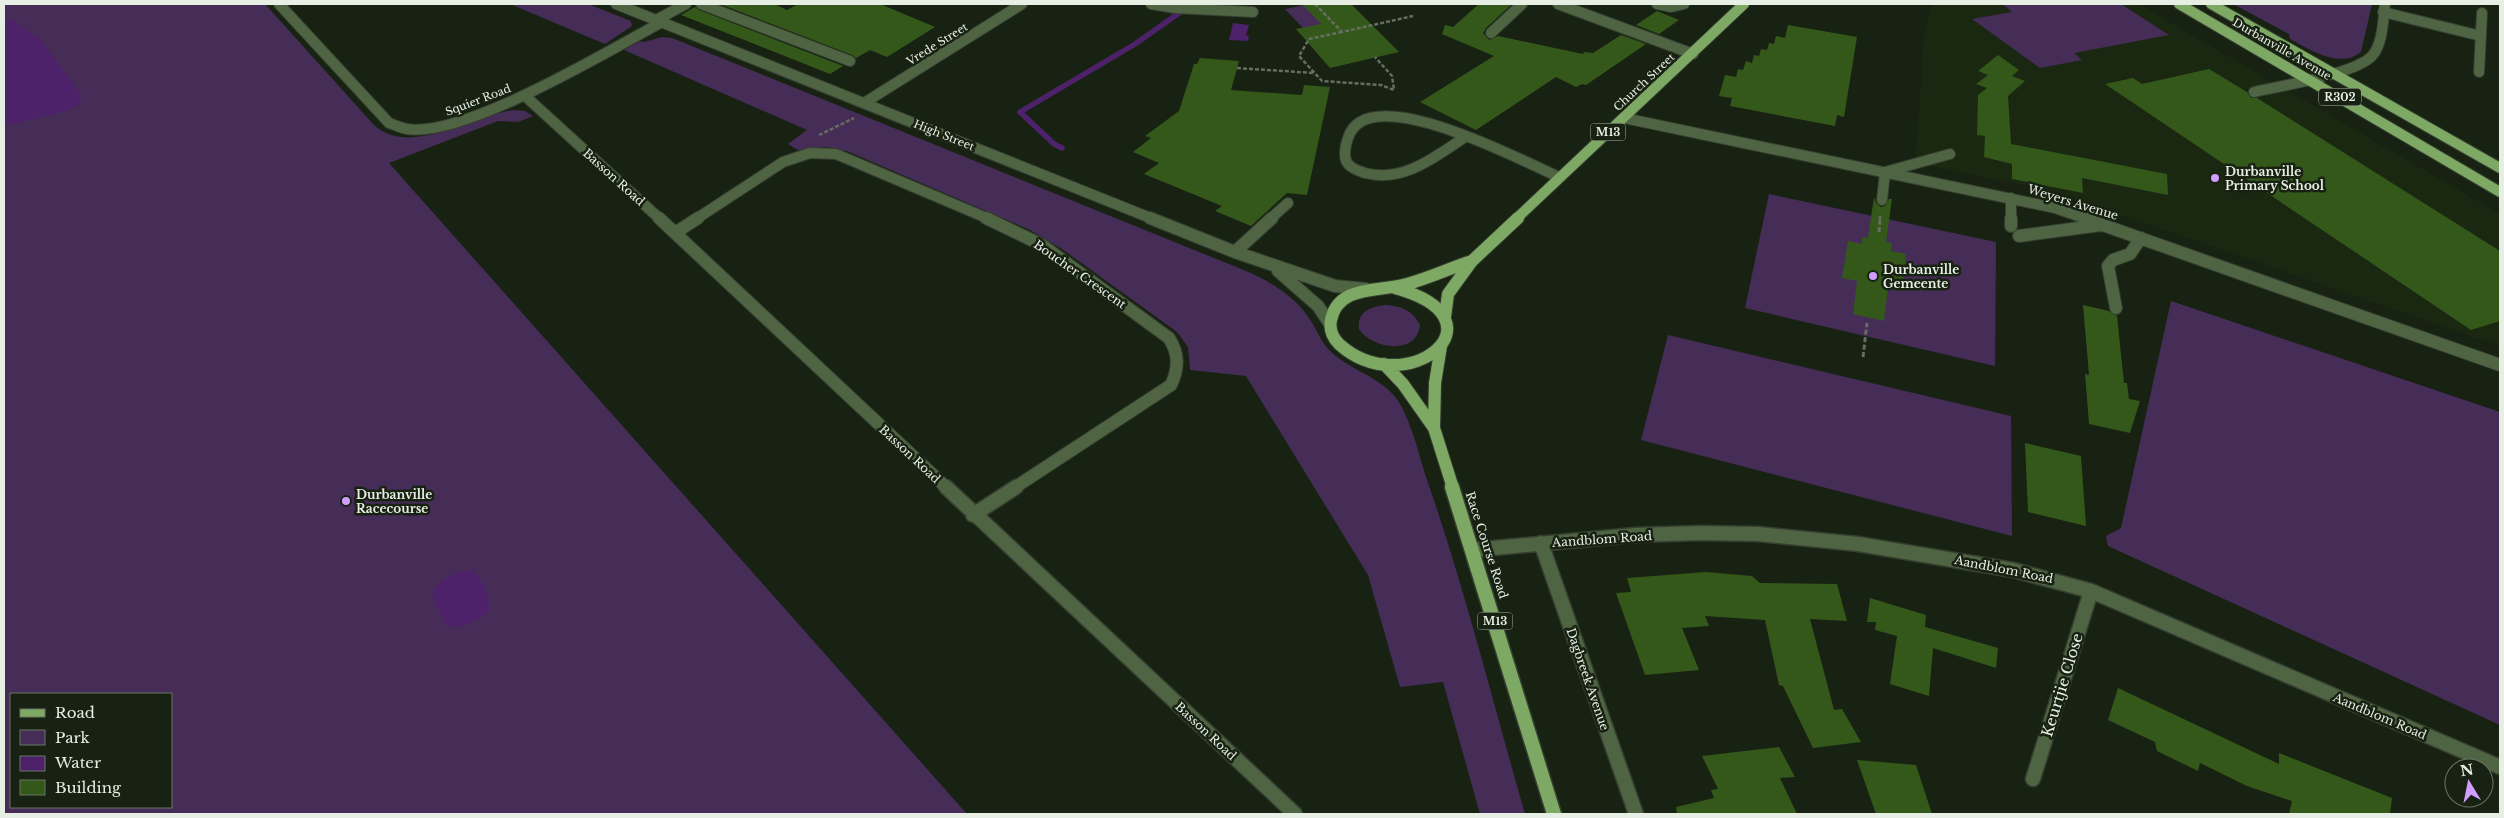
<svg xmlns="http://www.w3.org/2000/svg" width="2504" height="818" viewBox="0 0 2504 818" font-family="'Libre Baskerville',serif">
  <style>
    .built { fill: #1a2812 }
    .green { fill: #452d58; fill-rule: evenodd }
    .water { fill: #4d226b }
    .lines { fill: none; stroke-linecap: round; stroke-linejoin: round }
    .stream { stroke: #4d226b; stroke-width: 5.5 }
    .building { fill: #34581a }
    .minor-far2-casing { stroke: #353f2f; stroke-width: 12 }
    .minor-far1-casing { stroke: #353f2f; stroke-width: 14 }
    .minor-casing { stroke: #353f2f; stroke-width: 17 }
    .major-far2-casing { stroke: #353f2f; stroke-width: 12 }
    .major-far1-casing { stroke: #353f2f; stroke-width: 14 }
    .major-casing { stroke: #353f2f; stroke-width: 17 }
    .path-far1 { stroke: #656e60; stroke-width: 2.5; stroke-dasharray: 4 2; stroke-linecap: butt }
    .path { stroke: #656e60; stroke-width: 3; stroke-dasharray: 5 2.5; stroke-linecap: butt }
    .minor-far2 { stroke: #4f6443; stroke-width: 10 }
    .minor-far1 { stroke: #4f6443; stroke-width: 12 }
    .minor { stroke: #4f6443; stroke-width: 14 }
    .major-far2 { stroke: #7ea965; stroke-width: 10 }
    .major-far1 { stroke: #7ea965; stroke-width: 12 }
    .major { stroke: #7ea965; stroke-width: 14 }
    .poi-dot { fill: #d19dfe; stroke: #182212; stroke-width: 2 }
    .labels { text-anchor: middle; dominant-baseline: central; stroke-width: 5; stroke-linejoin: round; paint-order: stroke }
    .far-street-label { font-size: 11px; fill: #e7eee3; stroke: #182212 }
    .shield { fill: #182212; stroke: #a9b1a4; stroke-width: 1 }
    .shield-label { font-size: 11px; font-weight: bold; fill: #e7eee3 }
    .poi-label { font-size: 12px; font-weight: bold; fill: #e7eee3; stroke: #182212; text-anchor: start }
    .street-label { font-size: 12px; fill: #e7eee3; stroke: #182212 }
    .near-street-label { font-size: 15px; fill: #e7eee3; stroke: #182212 }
  </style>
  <rect width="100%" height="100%" fill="#182212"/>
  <!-- built -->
  <path class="built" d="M1932,4H2138L2500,214V346L2052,191L1931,166L1916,155L1924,36Z"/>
  <!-- green -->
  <path class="green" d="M4,4H265L373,124C409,159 474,115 514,110L525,111L533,116L518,122L498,121L389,163L967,814H4ZM11,694H171V807H11Z
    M510,4H588L631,21L632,26L605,44Z
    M1309,4L1328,24L1304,29L1285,9Z
    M2013,4H2121L2169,35L2074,53L2082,60L2040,68L1972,19L2012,12L2004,5Z
    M2233,4H2372L2361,52C2340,69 2310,50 2290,39L2289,34Z
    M662,37L672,38L1246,271C1272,282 1296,297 1311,321C1317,331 1321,341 1329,350C1349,370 1379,376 1396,398C1411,418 1419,456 1427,480C1465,589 1493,703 1525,814H1480L1443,682L1400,687L1368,575L1246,376L1190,370L1188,347L1177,332L1062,249L1030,230L847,151L825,147L798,150L788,144L807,130L624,50L640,41L644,42Z
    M1769,194L1996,242L1995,366L1745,308Z
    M2171,301L2500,412V725L2108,546L2106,536L2121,528Z
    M1385,305C1400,306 1413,310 1420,325C1417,356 1372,349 1359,329C1357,312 1370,307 1385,305Z
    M1668,335L2011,416L2012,536L1641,440Z"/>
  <!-- water -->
  <path class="water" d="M11,19L40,39L82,96L78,105L66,111L4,126V20Z
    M1233,23L1249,25L1246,35L1249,36L1248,41L1229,40Z
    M472,570C482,579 490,596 489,611C477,621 462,629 446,626L432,594C438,579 456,571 472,570Z"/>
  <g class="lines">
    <!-- stream -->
    <path class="stream" d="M1062,148L1054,144L1020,112L1135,44L1192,4"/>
  </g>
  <!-- building -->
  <path class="building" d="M720,4H774L787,10L798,4H880L935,27L887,57L870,50L856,58L852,55Z
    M1302,4H1351L1399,52L1330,68L1296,29L1321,24Z
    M1479,4H1512L1486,28L1483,33L1489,40L1498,36L1583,54L1584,52L1593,53L1621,35L1646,44L1586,85L1582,84L1576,87L1556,77L1476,130L1420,102L1494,56L1442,34L1445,25L1453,27Z
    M695,7L699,10L843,66L830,74L681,15Z
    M1657,11L1679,20L1659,34L1636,25Z
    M1788,25L1857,37L1844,117L1837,115L1835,126L1730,106L1732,98L1719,96L1725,75L1736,77L1738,69L1743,70L1746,61L1752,63L1754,55L1759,56L1761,49L1767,50L1769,43L1774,44L1776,36L1785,38Z
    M1998,55L2019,70L2012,76L2025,81L2008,96L2011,144L2167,174L2168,195L2082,178L2083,193L2012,179V164L1984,157L1985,136L1977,135L1978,95L1987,88L1976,84L1988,75L1978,71Z
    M1200,58L1239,61L1231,90L1302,95L1304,85L1330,87L1307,195L1287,193L1251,226L1215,211L1222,206L1144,174L1159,163L1133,152L1151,138L1145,136L1179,111L1194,64H1197Z
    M2209,69L2247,92L2251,98H2257L2500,251V321L2471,330L2105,84L2133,78L2142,84Z
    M1874,197L1876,203L1881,207L1885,206L1889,199H1892L1886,242L1892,243L1891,251L1906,254L1903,291L1888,288L1884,321L1853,314L1857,281L1842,278L1848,241L1862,244V237L1868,238Z
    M2083,305L2109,311L2117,316L2124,383H2127L2129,399L2140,401L2130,433L2089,424L2085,374L2089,375Z
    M2025,443L2081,456L2086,526L2028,512Z
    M1706,572L1752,576L1760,583L1837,584L1847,621L1810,619L1834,710L1842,709L1861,742L1813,748L1783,686L1779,685L1765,620L1705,616L1709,626L1682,628L1699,670L1645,675L1616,593L1631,592L1627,578Z
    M1870,598L1926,615L1925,627L1998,648L1996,668L1933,648L1929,696L1890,684L1897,636L1875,630L1876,622H1867Z
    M2118,688L2279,764V753L2392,798L2390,814H2289L2292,801L2247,786L2200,763L2198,771L2157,751L2155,742L2108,720Z
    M1779,747L1795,777L1780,778L1797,814H1677L1676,807L1714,798L1711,790L1718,789L1702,756Z
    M1857,760L1916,765L1932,814H1876Z"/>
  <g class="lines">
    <defs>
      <path id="minor-far2" d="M279,4L389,123C395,125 401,128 407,129C464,138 608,51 662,22
        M616,4L1153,219
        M701,4L850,61
        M1151,4L1175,8L1253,12
        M1558,4L1693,54
        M1657,4L1671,7L1684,4
        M2383,12L2481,36
        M656,20L686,4
        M1491,33L1522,4
        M2479,72L2482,13
        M2254,92C2280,86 2355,74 2372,56C2383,44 2383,20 2385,4
        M524,95L660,219
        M864,103L1022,4
        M1624,118L2055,208L2087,219
        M1465,137C1435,157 1403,183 1365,173C1359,171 1352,169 1348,164C1343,158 1345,146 1348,138C1367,77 1524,162 1559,177
        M2011,198V219
        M1882,200L1885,172L1950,154
        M696,219L783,162L810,153L836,154L989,219
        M1270,219L1288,203"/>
      <path id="minor-far1" d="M659,218L947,488
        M986,218L1042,245L1169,338C1179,354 1179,368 1171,385L1014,488
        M1150,218L1235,252L1335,286L1366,289
        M2011,218V226
        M2083,218L2500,365
        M675,233L698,218
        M2019,236L2101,225
        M1235,252L1272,218
        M1278,271L1318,306L1330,324
        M2116,308L2108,266L2113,260L2130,254L2141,238"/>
      <path id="minor" d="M946,487L1295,814
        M973,515L1016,487
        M1541,543L1636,814
        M1472,550L1635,535L1700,533L1758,534L1858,544L2013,570L2091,591L2500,767
        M2033,779L2091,591"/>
      <path id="major-far2" d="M2179,4L2500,192
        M2211,4L2500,168
        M1516,219L1744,4"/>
      <path id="major-far1" d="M1395,288C1512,320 1405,404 1339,344C1333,338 1329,330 1331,320C1338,284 1381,292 1407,284C1429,278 1450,268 1472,261
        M1445,317L1448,294L1472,261L1518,218
        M1441,346L1435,383L1434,428L1453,488
        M1384,364L1403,384L1434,428"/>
      <path id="major" d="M1452,487L1554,814"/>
    </defs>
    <!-- minor-far2 casing -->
    <use href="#minor-far2" class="minor-far2-casing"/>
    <!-- minor-far1 casing -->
    <use href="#minor-far1" class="minor-far1-casing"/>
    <!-- minor casing -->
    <use href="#minor" class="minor-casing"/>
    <!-- major-far2 casing -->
    <use href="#major-far2" class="major-far2-casing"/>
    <!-- major-far1 casing -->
    <use href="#major-far1" class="major-far1-casing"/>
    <!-- major casing -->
    <use href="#major" class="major-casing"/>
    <!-- path-far1 -->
    <path class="path-far1" d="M1315,4L1342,32L1413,16
      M1342,32L1309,39L1299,56L1322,81L1381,85L1394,90L1392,76L1375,57
      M1237,68L1314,73
      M819,135L854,118
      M1880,219V216"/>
    <!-- path -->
    <path class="path" d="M1879,232L1880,218
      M1863,357L1867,323"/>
    <!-- minor-far2 -->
    <use href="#minor-far2" class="minor-far2"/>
    <!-- minor-far1 -->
    <use href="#minor-far1" class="minor-far1"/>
    <!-- minor -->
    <use href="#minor" class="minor"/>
    <!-- major-far2 -->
    <use href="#major-far2" class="major-far2"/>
    <!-- major-far1 -->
    <use href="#major-far1" class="major-far1"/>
    <!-- major -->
    <use href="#major" class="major"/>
  </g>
  <!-- markers -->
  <g class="poi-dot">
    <circle cx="2215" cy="178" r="5"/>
    <circle cx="1873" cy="276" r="5"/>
    <circle cx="346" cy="501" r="5"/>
  </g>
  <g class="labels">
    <!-- far-street labels -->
    <g class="far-street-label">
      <text transform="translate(937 44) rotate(-32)">Vrede Street</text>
      <text transform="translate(2282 49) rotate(30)">Durbanville Avenue</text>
      <text transform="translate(1644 82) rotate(-43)">Church Street</text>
      <text transform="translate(478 100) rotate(-21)">Squier Road</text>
      <text transform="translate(944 135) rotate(22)">High Street</text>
    </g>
    <!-- shield labels -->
    <g class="shield">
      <rect x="2319" y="88.5" width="42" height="17" rx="4"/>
      <rect x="1590.5" y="123.5" width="35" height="17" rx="4"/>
      <rect x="1477.5" y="612.5" width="35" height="17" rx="4"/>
    </g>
    <g class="shield-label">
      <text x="2340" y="97">R302</text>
      <text x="1608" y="132">M13</text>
      <text x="1495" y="621">M13</text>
    </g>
    <!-- poi labels -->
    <g class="poi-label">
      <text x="2225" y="171">Durbanville<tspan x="2225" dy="14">Primary School</tspan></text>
      <text x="1883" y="269">Durbanville<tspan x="1883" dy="14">Gemeente</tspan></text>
      <text x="356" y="494">Durbanville<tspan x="356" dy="14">Racecourse</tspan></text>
    </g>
    <!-- street labels -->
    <g class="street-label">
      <text transform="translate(614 177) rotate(42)">Basson Road</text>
      <text transform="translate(2073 202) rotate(17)">Weyers Avenue</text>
      <text transform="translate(1080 274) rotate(35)">Boucher Crescent</text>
      <text transform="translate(910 454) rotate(43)">Basson Road</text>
      <text transform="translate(1602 539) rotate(-4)">Aandblom Road</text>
      <text transform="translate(1487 545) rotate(72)">Race Course Road</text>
      <text transform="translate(2004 569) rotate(11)">Aandblom Road</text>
      <text transform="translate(1588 679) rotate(71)">Dagbreek Avenue</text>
      <text transform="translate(2380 716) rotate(23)">Aandblom Road</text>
      <text transform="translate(1206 731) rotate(43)">Basson Road</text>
    </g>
    <!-- near-street labels -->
    <g class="near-street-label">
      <text transform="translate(2062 685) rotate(-73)">Keurtjie Close</text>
    </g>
  </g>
  <!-- border -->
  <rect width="2504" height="818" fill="none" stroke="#e7eee3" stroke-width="10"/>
  <!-- legend -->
  <rect x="10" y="693" width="162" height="115" fill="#182212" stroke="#6b7466"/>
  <rect x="20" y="709" width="25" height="8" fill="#7ea965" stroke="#6b7466"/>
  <text x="55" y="718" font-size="15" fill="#e7eee3">Road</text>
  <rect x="20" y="730" width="25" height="15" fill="#452d58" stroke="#6b7466"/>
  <text x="55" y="743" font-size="15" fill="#e7eee3">Park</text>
  <rect x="20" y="756" width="25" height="15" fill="#4d226b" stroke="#6b7466"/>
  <text x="55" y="768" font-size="15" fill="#e7eee3">Water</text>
  <rect x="20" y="780" width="25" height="15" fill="#34581a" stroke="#6b7466"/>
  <text x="55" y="793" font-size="15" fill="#e7eee3">Building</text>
  <!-- north arrow -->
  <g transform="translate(2469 783) rotate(350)"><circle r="24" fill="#182212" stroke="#6b7466"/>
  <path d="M0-4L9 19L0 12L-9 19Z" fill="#d19dfe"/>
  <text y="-8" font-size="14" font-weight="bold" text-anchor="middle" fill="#e7eee3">N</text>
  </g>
</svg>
